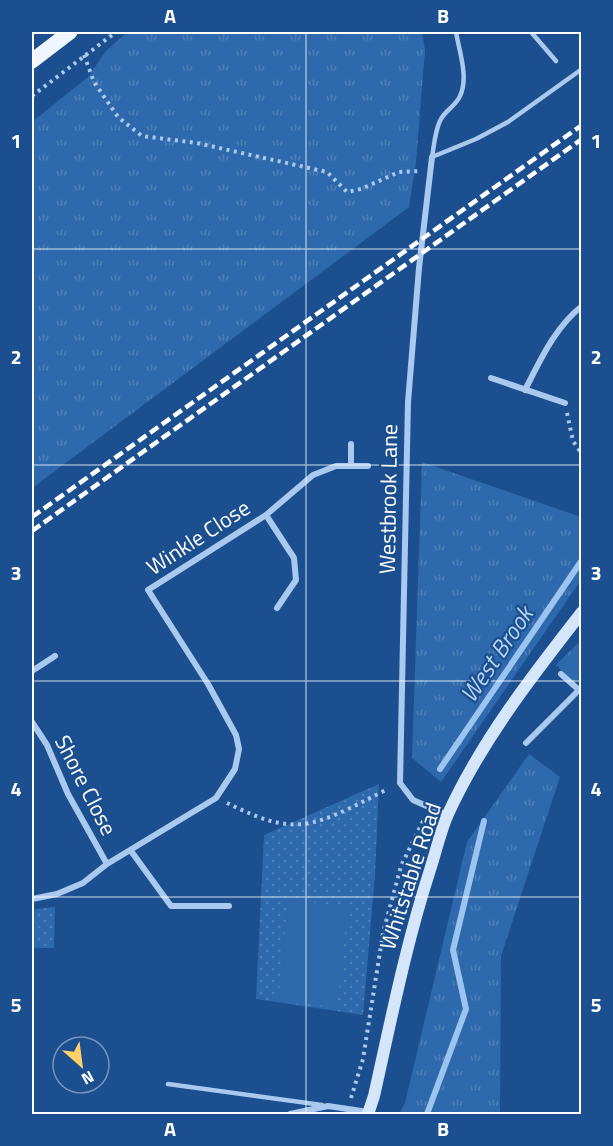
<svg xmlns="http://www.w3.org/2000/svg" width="613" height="1146" viewBox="0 0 613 1146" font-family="'Titillium Web',sans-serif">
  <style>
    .grass { fill: url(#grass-tufts) }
    .park { fill: url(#park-dots) }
    .garden { fill: #2e69ad }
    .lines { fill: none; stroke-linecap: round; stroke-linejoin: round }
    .stream { stroke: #9cc4f0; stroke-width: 6 }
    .path { stroke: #a9c9ee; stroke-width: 4; stroke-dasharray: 3 4.5; stroke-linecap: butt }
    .service { stroke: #a9c9ee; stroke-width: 4.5 }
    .minor { stroke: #a9c9ee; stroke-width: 6 }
    .secondary { stroke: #d6e6fa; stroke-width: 12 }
    .primary { stroke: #f0f6ff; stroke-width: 15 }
    .rail { stroke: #fff; stroke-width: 4.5; stroke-dasharray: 10 4.5; stroke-linecap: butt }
    .grid { fill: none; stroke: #fff; stroke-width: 1.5; stroke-opacity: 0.55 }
    .labels { text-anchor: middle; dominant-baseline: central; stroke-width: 4.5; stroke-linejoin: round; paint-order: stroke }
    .street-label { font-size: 22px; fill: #fff; stroke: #1b4f8f }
    .water-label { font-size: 24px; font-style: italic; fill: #b5d3f5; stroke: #1b4f8f }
    .neatline { fill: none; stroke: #fff; stroke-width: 2 }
    .grid-label { font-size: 20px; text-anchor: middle; font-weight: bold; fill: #fff }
  </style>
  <defs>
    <pattern id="grass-tufts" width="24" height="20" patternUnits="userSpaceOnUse" patternTransform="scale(1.5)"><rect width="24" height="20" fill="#2e69ad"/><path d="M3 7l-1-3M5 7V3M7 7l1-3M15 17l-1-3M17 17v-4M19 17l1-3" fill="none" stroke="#4d80b9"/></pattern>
    <pattern id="park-dots" width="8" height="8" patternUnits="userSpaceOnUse" patternTransform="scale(1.5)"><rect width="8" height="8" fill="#2e69ad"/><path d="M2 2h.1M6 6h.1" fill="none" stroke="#4d80b9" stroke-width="1.8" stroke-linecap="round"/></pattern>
  </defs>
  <rect width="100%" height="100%" fill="#1b4f8f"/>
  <!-- grass -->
  <path class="grass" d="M127,32H422L425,50L416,162L409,207L32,488V122L88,77L106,51Z
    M422,462L581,517V580L441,782L412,758Z
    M581,640V676L575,683L556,665Z
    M529,754L560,777L501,956L500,1114H399L405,1103L467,842Z"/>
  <!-- park -->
  <path class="park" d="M379,784L375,875L363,1015L256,999L264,835Z
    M55,907L54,948H32V912L36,909Z"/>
  <!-- garden -->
  <path class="garden" d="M288,900L348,906L337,1007L278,1001Z"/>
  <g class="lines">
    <!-- stream -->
    <path class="stream" d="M440,769L582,560
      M427,1114L466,1009L453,950L484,821"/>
    <!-- path -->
    <path class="path" d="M84,55L94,82L118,117L142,136L197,143L327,172L347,192L361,189L399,172L420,171
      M32,96L116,32
      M567,413L573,441L582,454
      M227,803C250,814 276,827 303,824C328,822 365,800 388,789
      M351,1098L363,1059L383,933L401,866L425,817"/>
    <!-- service -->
    <path class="service" d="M531,32L556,61
      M432,157L476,139L508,122L582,69
      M432,157C434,146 435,131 440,121C444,111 456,106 460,96C469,77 459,51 456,32
      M168,1084L322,1105"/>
    <!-- minor -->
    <path class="minor" d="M432,157L419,268L408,402L400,783L413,800L447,815
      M491,378L565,403
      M525,390C540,361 555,327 582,306
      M351,444V466
      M266,515L294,558L296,580L277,608
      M32,671L55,656
      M561,674L579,690
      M32,722L47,745L68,794L107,864
      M526,743L582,687
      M131,851L171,906H229
      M32,899L57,894L83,883L107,864L216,798L235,769L239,749L236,735L208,684L148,590L266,515L313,475L336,466H368
      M290,1114L328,1106L368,1112"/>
    <!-- secondary -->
    <path class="secondary" d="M368,1114L374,1096C391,1020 406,944 430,870C436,852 440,832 448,814C482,740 532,676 582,612"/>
    <!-- primary -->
    <path class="primary" d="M32,61L70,32"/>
    <!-- rail -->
    <path class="rail" d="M32,517L582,125
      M32,531L582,139"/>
  </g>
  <!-- grid -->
  <path class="grid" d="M306,32V1114M32,249H582M32,465H582M32,681H582M32,897H582"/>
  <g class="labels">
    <!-- street labels -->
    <g class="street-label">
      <text transform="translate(388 499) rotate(-89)">Westbrook Lane</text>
      <text transform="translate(198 537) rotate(-33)">Winkle Close</text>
      <text transform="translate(86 785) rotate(63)">Shore Close</text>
      <text transform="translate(410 876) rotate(-72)">Whitstable Road</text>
    </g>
    <!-- water labels -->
    <g class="water-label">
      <text transform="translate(496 654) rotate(-56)">West Brook</text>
    </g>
  </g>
  <!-- border -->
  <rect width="613" height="1146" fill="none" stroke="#1b4f8f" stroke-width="66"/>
  <!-- north arrow -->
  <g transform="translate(81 1065) rotate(152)"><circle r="28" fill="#1b4f8f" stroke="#7695bc" stroke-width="1.5"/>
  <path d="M0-4.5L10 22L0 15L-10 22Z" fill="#ffd166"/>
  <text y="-9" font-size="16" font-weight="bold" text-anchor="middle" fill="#ffffff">N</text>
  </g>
  <rect x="33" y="33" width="547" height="1080" class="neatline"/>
  <g class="grid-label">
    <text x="170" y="23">A</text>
    <text x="443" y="23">B</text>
    <text x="16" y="148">1</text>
    <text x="596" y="148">1</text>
    <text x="16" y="364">2</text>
    <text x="596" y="364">2</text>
    <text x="16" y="580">3</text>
    <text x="596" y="580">3</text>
    <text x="16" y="796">4</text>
    <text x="596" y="796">4</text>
    <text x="16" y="1012">5</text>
    <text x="596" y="1012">5</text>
    <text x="170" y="1136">A</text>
    <text x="443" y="1136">B</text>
  </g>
</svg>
